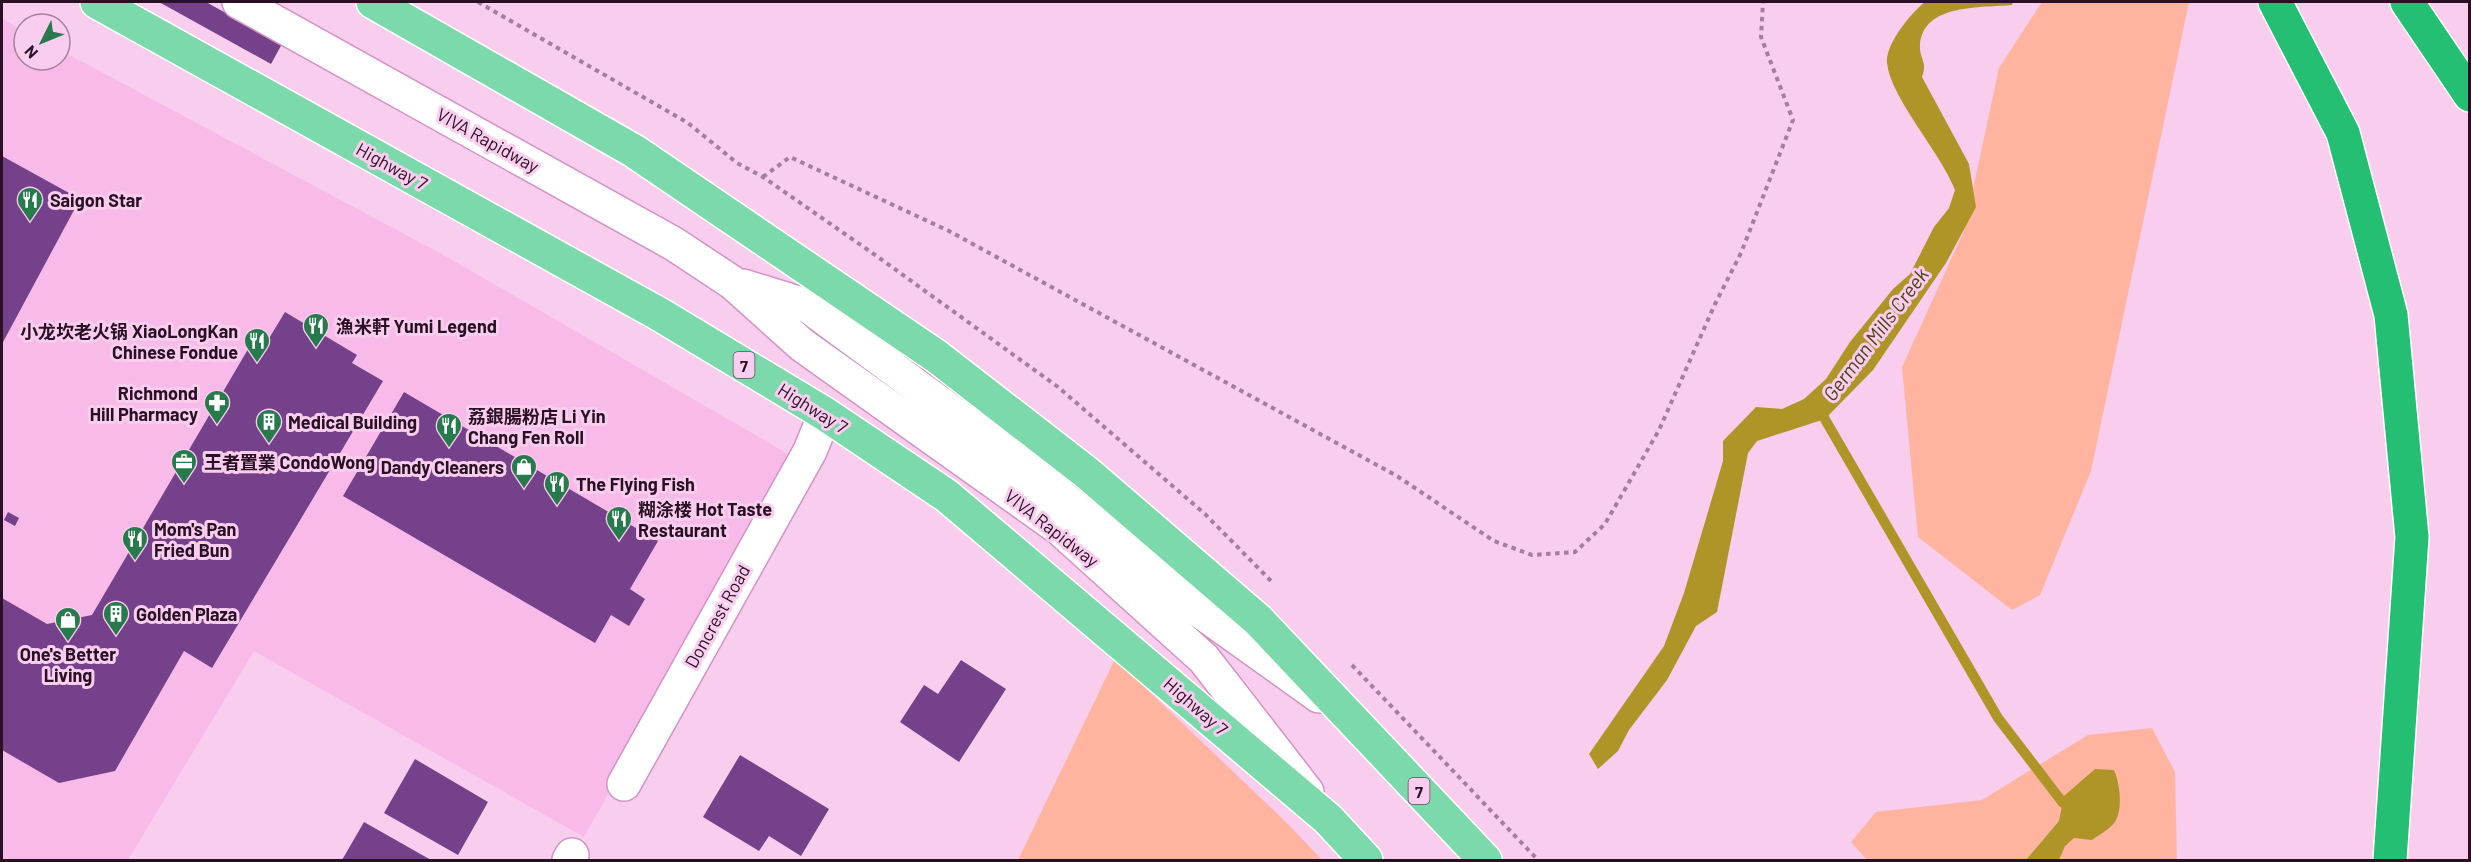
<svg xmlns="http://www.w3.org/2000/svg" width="2471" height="862" viewBox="0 0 2471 862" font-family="Barlow,'Noto Sans SC',sans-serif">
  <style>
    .built { fill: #f8bae9 }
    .green { fill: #ffb4a0 }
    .water { fill: #af9528 }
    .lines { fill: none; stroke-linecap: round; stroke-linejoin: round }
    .stream { stroke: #af9528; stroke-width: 10 }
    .building { fill: #75418a }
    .minor-casing { stroke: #d591c5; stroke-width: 36 }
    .major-casing { stroke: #fff; stroke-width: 36 }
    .highway-casing { stroke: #fff; stroke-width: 36 }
    .path { stroke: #a37f9a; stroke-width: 4; stroke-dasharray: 4.5 4.5; stroke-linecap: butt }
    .minor { stroke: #fff; stroke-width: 33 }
    .major { stroke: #7cd9ab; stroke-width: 33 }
    .highway { stroke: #24bf73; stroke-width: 33 }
    .labels { text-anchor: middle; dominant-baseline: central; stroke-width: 6; stroke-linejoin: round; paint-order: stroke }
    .shield { fill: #f8cded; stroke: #684961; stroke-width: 1.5 }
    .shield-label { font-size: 16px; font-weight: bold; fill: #2a1025 }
    .street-label { font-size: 18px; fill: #2a1025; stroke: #f8cded }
    .poi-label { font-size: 18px; font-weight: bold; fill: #2a1025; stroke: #f8cded; text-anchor: start }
    .water-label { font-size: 20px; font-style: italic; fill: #4e4318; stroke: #f8cded }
  </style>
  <rect width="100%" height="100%" fill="#f8cded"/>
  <!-- built -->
  <path class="built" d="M2,19L24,31V60H60V50L447,257L795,458L584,837L254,651L128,860H2Z"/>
  <!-- green -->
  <path class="green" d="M2042,2H2189L2091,471L2040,595L2012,610L1918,537L1902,367L1964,231L1999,68Z
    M1115,659L1288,824L1322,860H1018Z
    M2152,728L2175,772L2177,860H1867L1851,842L1876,812L1982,800L2088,735Z"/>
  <!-- water -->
  <path class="water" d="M1925,2H2013L2012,5C1982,8 1923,3 1920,45C1919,59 1928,61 1922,77L1969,164L1976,207L1946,263L1873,370L1825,419L1757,441L1748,453L1717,612L1696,626L1667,680L1629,730L1618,751L1598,769L1589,754L1664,646L1684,593L1723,461V441L1756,407L1782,409L1804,399L1826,379L1850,342L1893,289L1910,274L1934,227L1949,208L1955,190C1940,151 1891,99 1887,63C1885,44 1912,12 1925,2Z
    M2095,769L2114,770C2120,783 2123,809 2115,822C2110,829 2099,835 2092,840L2074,838L2065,846L2059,860H2026L2059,821L2064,796Z"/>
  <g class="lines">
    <!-- stream -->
    <path class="stream" d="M1819,409L1998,718L2063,803"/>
  </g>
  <!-- building -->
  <path class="building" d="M159,2H206L282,44L271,64Z
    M2,156L80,199L2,344Z
    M285,312L357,355L352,363L383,381L212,668L184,651L115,771L59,783L2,750V598L47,624L92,615L254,339L265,345Z
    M404,392L658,541L630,589L645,599L629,626L611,615L595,643L343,496Z
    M8,512L19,518L15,526L4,520Z
    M961,660L1006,689L959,762L900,722L924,685L938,694Z
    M740,755L829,809L801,856L769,836L759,851L703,817Z
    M415,759L488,802L458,855L384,813Z
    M364,822L431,860H342Z"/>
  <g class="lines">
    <defs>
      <path id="minor" d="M239,2L674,244L733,283L802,345L1059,528L1204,659L1307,792
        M743,286L808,306L1017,460L1189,603L1319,696
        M624,784L810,451L825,414
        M569,860L572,855"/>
      <path id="major" d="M97,2L659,314L825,414L947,496L1328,819L1366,860
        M373,2L634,151L936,356L1087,473L1258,620L1485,860"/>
      <path id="highway" d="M2275,2L2343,133L2391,315L2412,537L2390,860
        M2407,2L2470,95"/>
    </defs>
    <!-- minor casing -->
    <use href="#minor" class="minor-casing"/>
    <!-- major casing -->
    <use href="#major" class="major-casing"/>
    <!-- highway casing -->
    <use href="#highway" class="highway-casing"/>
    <!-- path -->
    <path class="path" d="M478,2L688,123L737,163L763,177L878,257L1058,387L1205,514L1272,582
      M763,177L790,157L949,231L1397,476L1494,541L1532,555L1575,552L1605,524L1659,430L1715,304L1741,253L1793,120L1761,37L1763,2
      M1352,665L1538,860"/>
    <!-- minor -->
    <use href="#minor" class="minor"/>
    <!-- major -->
    <use href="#major" class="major"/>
    <!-- highway -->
    <use href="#highway" class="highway"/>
  </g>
  <!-- icons -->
  <defs>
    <symbol id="restaurant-pin" viewBox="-11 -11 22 30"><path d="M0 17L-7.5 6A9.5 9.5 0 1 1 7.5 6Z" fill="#267a4c" stroke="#f8cded"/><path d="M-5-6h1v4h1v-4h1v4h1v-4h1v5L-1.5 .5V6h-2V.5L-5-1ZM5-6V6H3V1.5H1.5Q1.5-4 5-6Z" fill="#fff"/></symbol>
    <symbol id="pharmacy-pin" viewBox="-11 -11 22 30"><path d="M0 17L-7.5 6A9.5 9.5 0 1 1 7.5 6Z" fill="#267a4c" stroke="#f8cded"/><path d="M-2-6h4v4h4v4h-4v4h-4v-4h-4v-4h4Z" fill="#fff"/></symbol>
    <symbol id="building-pin" viewBox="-11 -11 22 30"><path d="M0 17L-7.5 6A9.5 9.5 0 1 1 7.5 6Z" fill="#267a4c" stroke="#f8cded"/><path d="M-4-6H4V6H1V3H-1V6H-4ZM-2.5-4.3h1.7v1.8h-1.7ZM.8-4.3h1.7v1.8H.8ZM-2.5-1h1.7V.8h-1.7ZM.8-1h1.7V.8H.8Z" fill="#fff"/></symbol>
    <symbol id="office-pin" viewBox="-11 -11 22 30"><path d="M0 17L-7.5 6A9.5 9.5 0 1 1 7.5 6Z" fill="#267a4c" stroke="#f8cded"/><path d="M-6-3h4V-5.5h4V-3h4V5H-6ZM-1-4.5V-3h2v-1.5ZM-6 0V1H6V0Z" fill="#fff"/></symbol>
    <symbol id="shop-pin" viewBox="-11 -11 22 30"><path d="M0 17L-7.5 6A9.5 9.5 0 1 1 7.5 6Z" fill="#267a4c" stroke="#f8cded"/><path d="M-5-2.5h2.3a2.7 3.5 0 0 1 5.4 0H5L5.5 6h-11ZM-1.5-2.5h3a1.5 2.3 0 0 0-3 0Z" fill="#fff"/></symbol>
  </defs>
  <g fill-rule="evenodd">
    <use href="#restaurant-pin" x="15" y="185" width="30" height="40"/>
    <use href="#restaurant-pin" x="301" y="311" width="30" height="40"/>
    <use href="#restaurant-pin" x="242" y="326" width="30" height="40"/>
    <use href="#pharmacy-pin" x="202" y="388" width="30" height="40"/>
    <use href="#building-pin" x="254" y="407" width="30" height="40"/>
    <use href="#restaurant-pin" x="434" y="411" width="30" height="40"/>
    <use href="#office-pin" x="169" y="447" width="30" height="40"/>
    <use href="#shop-pin" x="509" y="452" width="30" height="40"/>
    <use href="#restaurant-pin" x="542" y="469" width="30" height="40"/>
    <use href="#restaurant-pin" x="604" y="504" width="30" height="40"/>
    <use href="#restaurant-pin" x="120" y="524" width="30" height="40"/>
    <use href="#building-pin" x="101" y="599" width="30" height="40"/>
    <use href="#shop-pin" x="53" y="605" width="30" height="40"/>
  </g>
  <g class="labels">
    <!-- shield labels -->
    <g class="shield">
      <rect x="733.5" y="352" width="21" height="26" rx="4.5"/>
      <rect x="1408.5" y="778" width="21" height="26" rx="4.5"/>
    </g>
    <g class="shield-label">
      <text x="744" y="365">7</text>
      <text x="1419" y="791">7</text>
    </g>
    <!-- street labels -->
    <g class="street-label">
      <text transform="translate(488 140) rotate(29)">VIVA Rapidway</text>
      <text transform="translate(392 166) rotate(29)">Highway 7</text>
      <text transform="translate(813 408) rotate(32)">Highway 7</text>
      <text transform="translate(1052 528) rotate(38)">VIVA Rapidway</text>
      <text transform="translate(717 616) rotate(-61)">Doncrest Road</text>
      <text transform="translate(1196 706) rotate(41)">Highway 7</text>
    </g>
    <!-- poi labels -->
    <g class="poi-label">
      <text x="50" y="200">Saigon Star</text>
      <text x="336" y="326">漁米軒 Yumi Legend</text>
      <text x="238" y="331" text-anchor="end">小龙坎老火锅 XiaoLongKan<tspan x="238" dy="21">Chinese Fondue</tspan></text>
      <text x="198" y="393" text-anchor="end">Richmond<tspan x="198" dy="21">Hill Pharmacy</tspan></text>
      <text x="468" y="416">荔銀腸粉店 Li Yin<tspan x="468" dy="21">Chang Fen Roll</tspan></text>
      <text x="288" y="422">Medical Building</text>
      <text x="204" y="462">王者置業 CondoWong</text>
      <text x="504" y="467" text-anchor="end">Dandy Cleaners</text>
      <text x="576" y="484">The Flying Fish</text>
      <text x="638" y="509">糊涂楼 Hot Taste<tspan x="638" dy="21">Restaurant</tspan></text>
      <text x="154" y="529">Mom's Pan<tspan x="154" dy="21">Fried Bun</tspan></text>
      <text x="136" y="614">Golden Plaza</text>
      <text x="68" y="654" text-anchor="middle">One's Better<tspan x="68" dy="21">Living</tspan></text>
    </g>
    <!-- water labels -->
    <g class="water-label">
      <text transform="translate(1875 334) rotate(-53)">German Mills Creek</text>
    </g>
  </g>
  <!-- border -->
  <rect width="2471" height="862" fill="none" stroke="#2a1025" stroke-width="6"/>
  <!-- north arrow -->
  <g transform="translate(42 42) rotate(227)"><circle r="28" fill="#f8cded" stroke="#a6819d" stroke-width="1.5"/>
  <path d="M0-4.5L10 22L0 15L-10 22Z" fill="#267a4c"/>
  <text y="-9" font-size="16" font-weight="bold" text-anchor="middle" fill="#2a1025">N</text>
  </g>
</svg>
